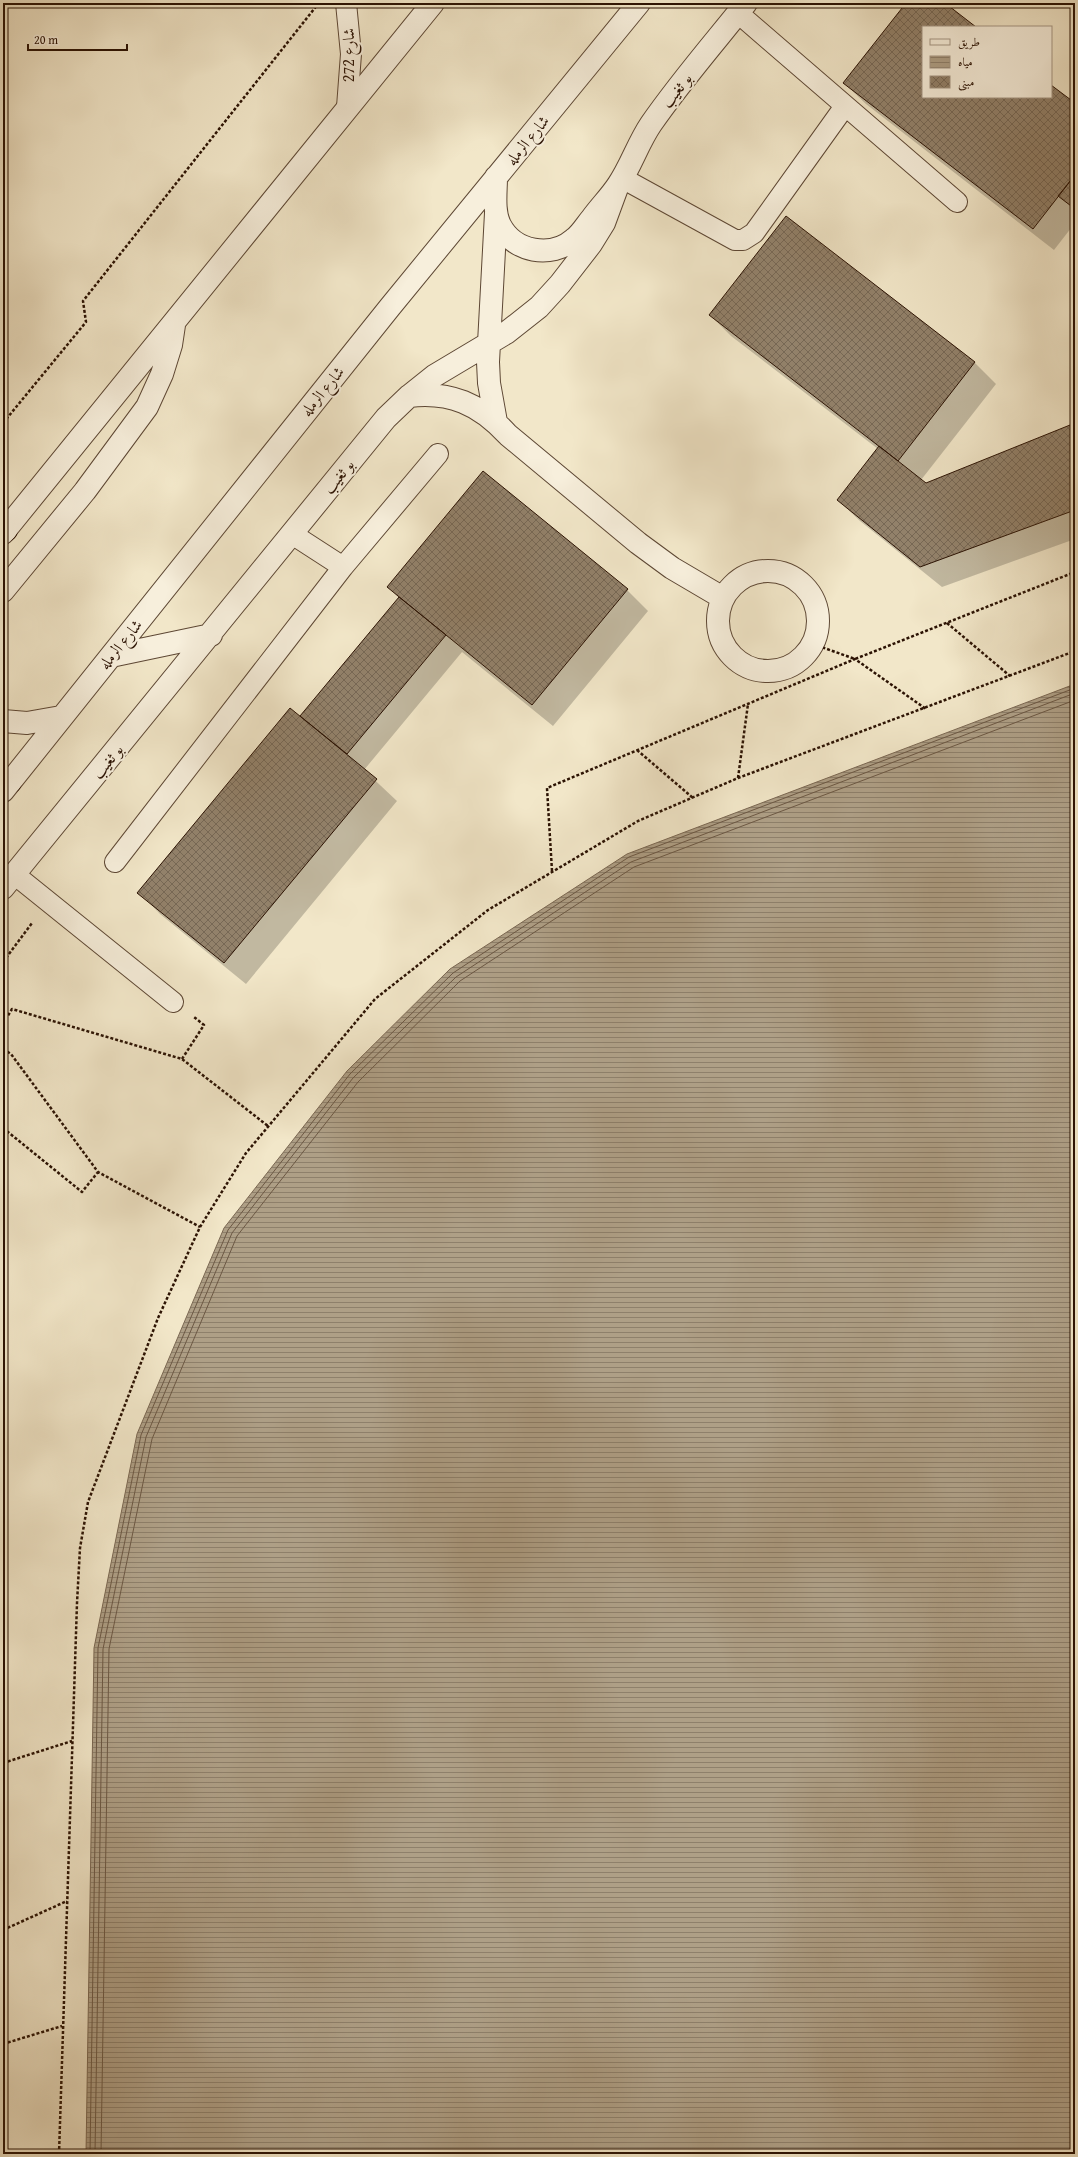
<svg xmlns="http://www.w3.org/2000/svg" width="1078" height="2157" viewBox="0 0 1078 2157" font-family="'Gentium Book Plus',Amiri,serif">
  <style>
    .water { fill: url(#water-rules); stroke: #7a6752 }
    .shadow { fill: #0003 }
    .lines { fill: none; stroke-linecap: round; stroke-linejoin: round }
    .shore { stroke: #6c5844; stroke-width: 1 }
    .building { fill: url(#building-cross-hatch); stroke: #2b1203 }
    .service-casing { stroke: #5d4734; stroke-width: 22 }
    .minor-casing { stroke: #5d4734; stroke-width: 24 }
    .secondary-casing { stroke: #2b1203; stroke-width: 24 }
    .path { stroke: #2b1203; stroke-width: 2.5; stroke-dasharray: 3 2; stroke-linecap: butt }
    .service { stroke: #f7efdc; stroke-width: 20 }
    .minor { stroke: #f7efdc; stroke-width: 22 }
    .secondary { stroke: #f7efdc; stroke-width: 22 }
    .labels { text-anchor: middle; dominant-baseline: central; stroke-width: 4; stroke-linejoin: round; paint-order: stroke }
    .street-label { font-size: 16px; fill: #2b1203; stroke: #f7efdc }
  </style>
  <defs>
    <pattern id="water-rules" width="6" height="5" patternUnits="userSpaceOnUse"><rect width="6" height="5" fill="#ae9f86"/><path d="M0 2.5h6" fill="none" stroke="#8e806b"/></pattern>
    <pattern id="building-cross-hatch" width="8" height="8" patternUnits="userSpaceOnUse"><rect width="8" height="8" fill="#92816a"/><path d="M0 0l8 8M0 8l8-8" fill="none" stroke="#776855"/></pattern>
  </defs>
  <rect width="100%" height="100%" fill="#f2e7c9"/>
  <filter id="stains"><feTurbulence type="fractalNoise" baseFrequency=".005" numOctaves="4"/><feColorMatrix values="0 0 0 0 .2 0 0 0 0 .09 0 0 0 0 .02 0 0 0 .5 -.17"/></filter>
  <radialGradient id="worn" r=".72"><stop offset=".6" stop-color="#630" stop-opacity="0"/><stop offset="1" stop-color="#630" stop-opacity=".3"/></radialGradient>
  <!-- water -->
  <path class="water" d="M1075,684V2154H86L94,1648L137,1434L224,1228L347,1071L450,969L627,854Z"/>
  <!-- shadow -->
  <path class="shadow" d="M907,3H943L975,27H923V97H1051V86L1075,105V223L1054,250L866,104L844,83Z
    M787,218L975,363L996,384L921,480L926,484L1075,424V539L942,587L860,521L838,500L878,449L731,336L710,315Z
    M388,587L627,590L648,611L553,726L462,652L364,770L397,801L246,984L160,914L139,892L305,719L399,598Z"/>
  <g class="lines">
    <!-- shore -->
    <path class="shore" d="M90,2154L98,1648L141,1435L228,1230L350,1074L453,973L629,857L1075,688
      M95,2154L103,1649L146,1437L232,1233L353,1078L456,977L631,862L1075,693
      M101,2154L109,1649L152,1439L237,1236L358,1082L460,981L634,867L1075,700"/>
  </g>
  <!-- building -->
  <path class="building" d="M906,3H945L976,27H923V97H1051V85L1075,103V175L1033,229L843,83Z
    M1075,175V209L1058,196Z
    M786,216L975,362L898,461L709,315Z
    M1075,423V510L920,567L837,500L879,446L926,483Z
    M483,471L628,589L532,705L387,587Z
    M399,597L446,635L347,754L300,716Z
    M290,708L377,779L224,963L137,893Z"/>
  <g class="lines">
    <defs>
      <path id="service" d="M346,3L351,54L347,107
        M738,13L957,202
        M622,178L735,240H743L754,233L845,106
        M292,534L343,567L438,454
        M115,862L343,567
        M14,874L173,1002"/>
      <path id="minor" d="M496,177C496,192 493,211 500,225C514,252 551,259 574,239C581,234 586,225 592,218C600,207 610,197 618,185C631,166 638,143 651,124C680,82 714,43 746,3
        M496,213L488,362L489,383L496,422
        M409,396C450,391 480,404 508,435L638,543L672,568L723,598
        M3,533L433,3
        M718 621a50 50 0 1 1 100 0a50 50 0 1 1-100 0Z
        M3,591L85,491L147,407L162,374L171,345L174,325
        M111,656L211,635
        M3,721L27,723L61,717
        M3,791L390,307L639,3
        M3,888L386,418L409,396L434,376L506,333L539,307L560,284L591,244L604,223L618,185"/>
      <path id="secondary" d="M3,530H6
        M3,787L10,782"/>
    </defs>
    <!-- service casing -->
    <use href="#service" class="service-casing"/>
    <!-- minor casing -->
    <use href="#minor" class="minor-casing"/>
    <!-- secondary casing -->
    <use href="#secondary" class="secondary-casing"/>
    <!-- path -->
    <path class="path" d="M3,423L86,322L83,301L318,4
      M947,623L1010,676
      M813,644L855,659L1075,572
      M637,750L693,798
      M738,778L748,704
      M552,871L547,788L855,659L926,709
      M3,962L32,923
      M3,1024L12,1009L182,1059L268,1126
      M3,1049L11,1054L98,1172L200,1227
      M182,1059L204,1025L194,1017
      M3,1128L82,1192L98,1172
      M3,1763L72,1741
      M3,1930L67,1901
      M3,2044L62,2026
      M59,2154L77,1603L80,1548L88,1502L158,1318L200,1227L246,1153L375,999L488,910L638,821L738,778L1075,651"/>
    <!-- service -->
    <use href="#service" class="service"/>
    <!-- minor -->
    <use href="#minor" class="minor"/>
    <!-- secondary -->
    <use href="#secondary" class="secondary"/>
  </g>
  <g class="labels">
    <!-- street labels -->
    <g class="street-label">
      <text transform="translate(348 55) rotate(-90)">شارع 272</text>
      <text transform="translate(676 90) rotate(-52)">بو ثغيب</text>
      <text transform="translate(527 140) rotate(-51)">شارع الرمله</text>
      <text transform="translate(322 391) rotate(-51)">شارع الرمله</text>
      <text transform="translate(338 476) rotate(-51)">بو ثغيب</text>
      <text transform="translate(120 644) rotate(-51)">شارع الرمله</text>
      <text transform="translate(107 761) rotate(-51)">بو ثغيب</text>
    </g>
  </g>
  <!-- margin -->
  <rect width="1078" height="2157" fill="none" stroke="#f2e7c9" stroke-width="16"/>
  <rect x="4" y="4" width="1070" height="2149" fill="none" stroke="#2b1203" stroke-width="2"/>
  <rect x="8" y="8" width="1062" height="2141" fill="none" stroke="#2b1203"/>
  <!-- legend -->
  <rect x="922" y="26" width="130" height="72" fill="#f7efdc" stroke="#a59785"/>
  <rect x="930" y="39" width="20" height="6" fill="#f7efdc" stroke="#a59785"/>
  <text x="958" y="46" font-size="12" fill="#2b1203">طريق</text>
  <rect x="930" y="56" width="20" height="12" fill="url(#water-rules)" stroke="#a59785"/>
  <text x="958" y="66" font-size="12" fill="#2b1203">مياه</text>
  <rect x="930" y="76" width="20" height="12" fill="url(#building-cross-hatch)" stroke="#a59785"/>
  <text x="958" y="86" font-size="12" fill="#2b1203">مبنى</text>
  <!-- scale -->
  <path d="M28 44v6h99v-6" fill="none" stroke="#2b1203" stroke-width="2"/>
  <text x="34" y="44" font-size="12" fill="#2b1203" stroke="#f7efdc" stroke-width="3" paint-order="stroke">20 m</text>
  <rect width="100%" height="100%" filter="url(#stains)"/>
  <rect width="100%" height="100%" fill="url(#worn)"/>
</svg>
